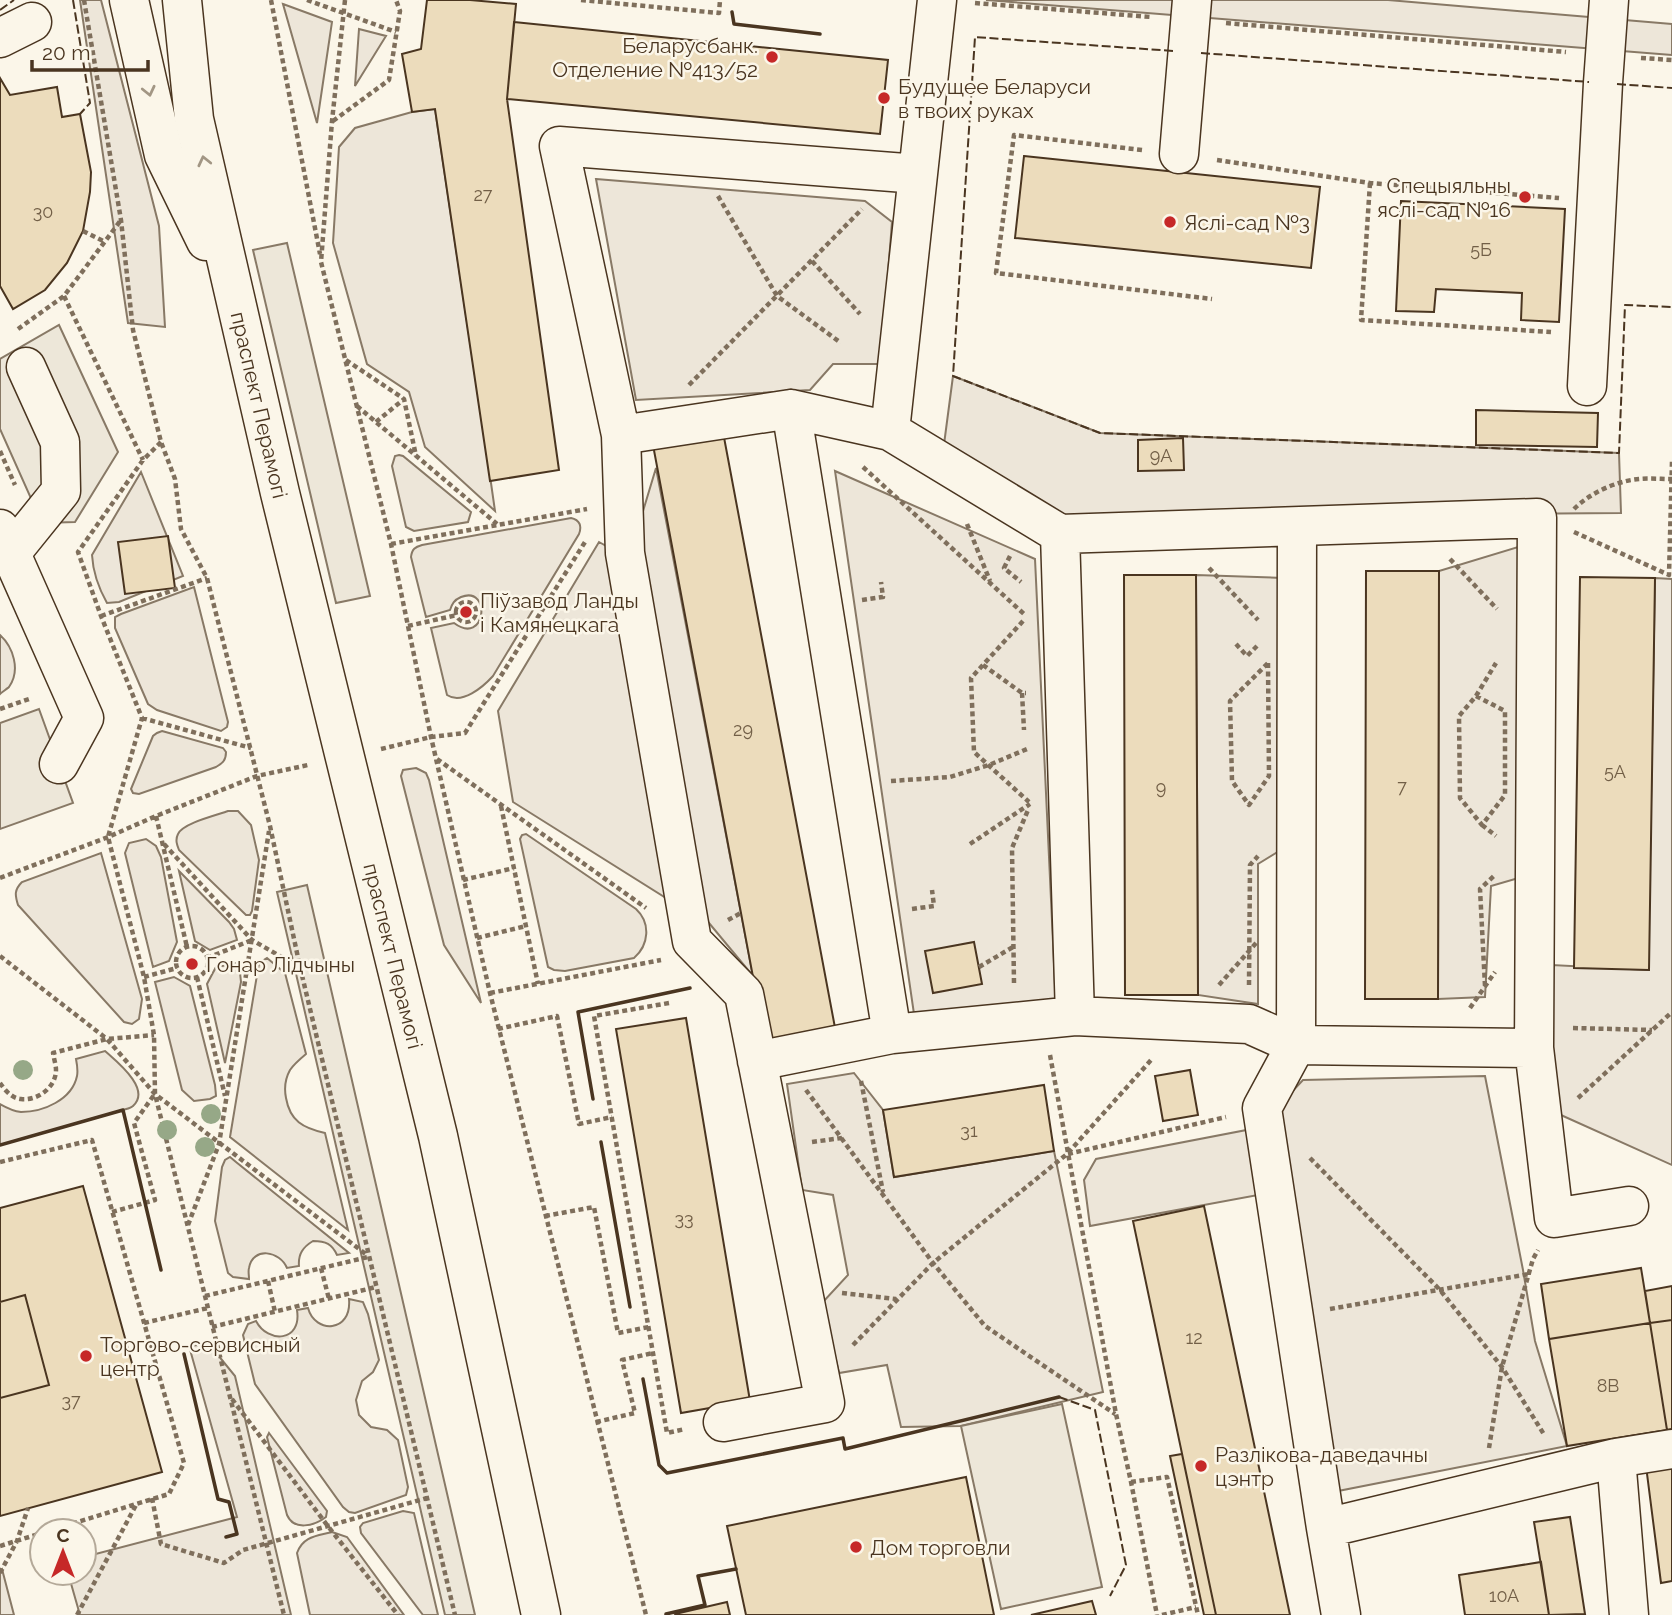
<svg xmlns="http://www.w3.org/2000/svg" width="1672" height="1615" viewBox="0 0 1672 1615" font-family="Raleway,sans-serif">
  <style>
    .green { fill: #ede6d9; stroke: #887966; stroke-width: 2 }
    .parking { fill: #ede7d9; stroke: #887966; stroke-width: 2 }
    .building { fill: #ecdcbc; stroke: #4a3520; stroke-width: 2 }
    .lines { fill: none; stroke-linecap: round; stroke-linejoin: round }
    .minor-casing { stroke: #4a3520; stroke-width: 41 }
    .major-casing { stroke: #4a3520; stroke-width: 41 }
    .path { stroke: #7f6f5c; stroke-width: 4.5; stroke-dasharray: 5 3.5; stroke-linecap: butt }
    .minor { stroke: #fbf6e9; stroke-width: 38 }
    .major { stroke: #fbf6e9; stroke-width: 38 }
    .fence { stroke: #4a3520; stroke-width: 2; stroke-dasharray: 9 3.5; stroke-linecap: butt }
    .wall { stroke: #4a3520; stroke-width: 3.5 }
    .tree { fill: #96a887 }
    .oneway { stroke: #a29684 }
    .poi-dot { fill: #c62828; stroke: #fbf6e9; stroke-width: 2.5 }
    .labels { text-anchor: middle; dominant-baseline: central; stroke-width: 5; stroke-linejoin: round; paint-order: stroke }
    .number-label { font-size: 18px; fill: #725f47 }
    .poi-label { font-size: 21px; fill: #4a3520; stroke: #fbf6e9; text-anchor: start }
    .street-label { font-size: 21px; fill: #4a3520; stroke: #fbf6e9 }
  </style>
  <rect width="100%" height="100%" fill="#fbf6e9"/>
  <!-- green -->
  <path class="green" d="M80,0H101L159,226L165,327L128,323Z
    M986,0H1388L1672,24V55Z
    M283,4L332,22L317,123Z
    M359,29L386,36L355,86Z
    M435,109L487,455L495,511L425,447L409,392L367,364L333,243L339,147L355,128L412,112Z
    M596,179L865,201L892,222L881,364H833L810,390L636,400Z
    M953,376L1100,433L1619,453L1621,513L1059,518L943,452Z
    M399,455L403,456L471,512L468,522L414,531L406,527L392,466L395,456Z
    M656,468L753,976L704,917L634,541Z
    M835,471L1035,559L1056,1006L914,1014Z
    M141,472L183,576L119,602L107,603C98,587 93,573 92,555Z
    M571,518C580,520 582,526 579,534L493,676C483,687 462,705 447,695L431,628L454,623C486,647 492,585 461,597C454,600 452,604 450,610L426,617L411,557C412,549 415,547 422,545Z
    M599,542L615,551L666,898L513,802L498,711Z
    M1518,547L1522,877L1491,886L1485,997L1438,999L1439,571Z
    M1196,575L1283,578L1284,848L1258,864V1004L1198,995Z
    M1655,578L1672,579V1165L1552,1111V965L1648,970Z
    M194,587L228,722L227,727L221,731L157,710L148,704L115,628V617L121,614Z
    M0,635C13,647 21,670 9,687C8,688 1,693 0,694Z
    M162,731L223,748L226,752C226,760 223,763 216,767L139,794L133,793L131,789L153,736L157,733Z
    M416,768L426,773L429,780L481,1003L444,945L401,776L403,770Z
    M228,811H238L251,825L259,860L252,911L250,915H246L179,850C177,845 175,840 178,834C183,823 217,815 228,811Z
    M526,834L636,909C651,923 649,945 634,958L565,971L554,970L548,967L520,839L522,835Z
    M146,839L156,846L161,857L177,942L169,961L153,967L125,853L129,843Z
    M101,853L142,999L139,1019L132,1024L124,1022L18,905C15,895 14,890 22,882Z
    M179,871L229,922L234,929L237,940L210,950L195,941Z
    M267,958L285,973L306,1054C300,1059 294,1064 290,1070C285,1079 284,1088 286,1098C290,1121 303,1128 325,1133L348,1230L230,1137L259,963Z
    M239,963L241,982L225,1063L207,984L216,967Z
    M174,977L190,986L215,1085L216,1096L210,1099L194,1101L182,1090L155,982Z
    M105,1051C116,1061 152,1089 133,1106C131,1108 126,1109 123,1110L0,1145V1104C7,1108 13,1111 21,1112C43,1112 72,1100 77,1076C78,1071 77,1064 76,1059Z
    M854,1073L883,1110L894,1177L1054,1151L1103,1392L961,1426L901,1427L887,1365L839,1373L822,1303L848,1275L833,1195L802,1190L787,1084Z
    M1485,1076L1523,1270L1535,1341L1567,1446L1338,1491L1270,1115L1303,1080Z
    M1257,1128L1269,1193L1090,1226L1084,1180L1096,1159Z
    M230,1157L236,1162L349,1253L337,1255C332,1244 326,1241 313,1241C303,1247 298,1254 299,1266L287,1268C280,1251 253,1246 249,1268C248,1271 249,1275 249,1279L233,1277L228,1273L215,1221L222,1167L225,1160Z
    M349,1299L363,1302L368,1314L379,1360L373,1372L362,1381L356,1400L359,1415L371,1427L387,1430L398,1440L408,1487L406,1495L355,1513L349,1512L343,1507L255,1384L243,1335L248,1324L256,1321C268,1344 302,1342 297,1310L308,1308C315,1334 352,1333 349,1299Z
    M209,1344L235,1376L291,1615H80L68,1573H84V1557L237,1517L189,1346Z
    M269,1433L327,1511L326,1517C314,1526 294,1531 287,1515L267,1437Z
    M403,1511L414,1513L438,1615H423L361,1533L360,1527L363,1523Z
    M332,1532L347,1537L404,1615H310L297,1553C303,1536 317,1536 332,1532Z
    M2,1569L14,1615H0V1570Z"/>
  <!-- parking -->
  <path class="parking" d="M287,243L370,596L336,603L253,250Z
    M59,325L118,452L75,522L42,523L0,429V359Z
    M39,709L73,803L0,829V723Z
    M307,885L475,1615H445L277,892Z
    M1062,1404L1102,1587L1001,1609L961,1426Z"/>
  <!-- building -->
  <path class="building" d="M427,0H470L516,4L507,99L559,470L490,481L435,109L412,112L402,54L421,49Z
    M514,22L888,60L880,134L507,99Z
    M0,78L10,95L57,87L62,117L80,114L91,172L90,192L83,231L67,263L45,290L13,309L0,286Z
    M1024,156L1320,187L1311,268L1015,238Z
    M1401,201L1565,209L1559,322L1521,320L1522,293L1436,289L1434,312L1396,311Z
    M1476,410L1598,413L1597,447L1476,445Z
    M723,432L836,1033L766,1046L653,445Z
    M1183,438L1184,470L1138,471V440Z
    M168,536L175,588L125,594L118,542Z
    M1366,571H1439L1438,999H1365Z
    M1124,575H1196L1198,995H1125Z
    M1580,577L1655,578L1649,970L1574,968Z
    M974,942L982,984L933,993L925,951Z
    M686,1018L750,1401L681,1413L616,1029Z
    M1190,1070L1198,1115L1163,1121L1155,1076Z
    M1044,1085L1054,1151L894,1177L883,1110Z
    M83,1186L162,1472L0,1516V1398L49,1385L25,1295L0,1302V1208Z
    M83,1186L162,1472L0,1516V1208Z
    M1204,1206L1290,1615H1216L1133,1221Z
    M1641,1268L1650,1323L1549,1339L1541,1284Z
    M1672,1286V1320L1650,1323L1645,1291Z
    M1672,1320V1429L1667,1430L1650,1323Z
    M1650,1323L1667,1430L1567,1446L1549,1339Z
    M1182,1454L1216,1615H1204L1170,1456Z
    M1672,1463V1581L1661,1583L1646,1466Z
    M966,1477L994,1615H746L727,1526Z
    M1570,1517L1585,1614L1549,1615L1534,1522Z
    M1541,1562L1549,1615H1465L1459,1575Z
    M1092,1601L1096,1615H1031Z
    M727,1602L730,1615H676L675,1614Z"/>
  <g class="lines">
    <defs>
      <path id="minor" d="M0,38L32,22
        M1179,154L1192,0
        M1587,386L1603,83L1609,0
        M890,431L1060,534L1075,1016L892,1034L791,409L890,431L918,174
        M621,435L791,409
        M1297,527L1296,1045L1262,1108L1326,1528L1341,1615
        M0,529L84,718L59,764
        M1060,534L1537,518L1534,1048L1296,1045L1249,1024L1075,1016
        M11,553L61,491L60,442L26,367
        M1534,1048L1554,1218L1629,1206
        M757,1061L892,1034
        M723,1422L825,1403L744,994L692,941L625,553L621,435L559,146L918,174L937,0
        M1616,1458L1629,1615
        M1326,1528L1616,1458L1672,1449"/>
      <g id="major">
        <path d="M129,0L164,155L206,241"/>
        <path id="s1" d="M182,0L194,119L280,493L438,1136L541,1615"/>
      </g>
    </defs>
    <!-- minor casing -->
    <use href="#minor" class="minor-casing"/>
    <!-- major casing -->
    <use href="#major" class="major-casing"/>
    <!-- path -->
    <path class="path" d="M84,0L121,220L133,330L161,442L175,479L181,529L207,578L270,826L300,967L455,1615
      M271,0L320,254
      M307,0L396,32
      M345,0L332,121L321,262L391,544L431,737L490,993L646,1615
      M581,0L719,13L720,0
      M975,3L1151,17
      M1226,23L1566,52
      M1641,58L1672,60
      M333,121L389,80L400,11L396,0
      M1142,150L1014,135L996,273L1212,299
      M1217,160L1370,183L1559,198
      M1370,183L1361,320L1551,332
      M718,196L777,296L841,343
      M83,231L105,242
      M812,261L860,314
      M64,296L143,460
      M18,329L64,296L121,220
      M346,360L404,399L416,456
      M689,385L862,209
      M357,406L497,524
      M376,422L404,399
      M161,442L143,460L78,552L101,616L142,718L108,837L144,977L154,1035L155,1094L284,1615
      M0,451L15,485
      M863,467L1024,614
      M1574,509C1590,493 1616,481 1639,479C1650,478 1661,479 1672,479
      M967,524L990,581
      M1574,532L1669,575L1672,461
      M391,544L587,509
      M1010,556L1004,568L1021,582
      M1450,559L1497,609
      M1209,568L1258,620
      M862,600L883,597L881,582
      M456 612a10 10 0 1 1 20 0a10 10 0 1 1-20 0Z
      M101,616L207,578
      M1023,621L971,678L974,752L1029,802
      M408,626L457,615
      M1236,644L1247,656L1257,646
      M1268,663L1269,776L1249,805L1232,781L1230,701Z
      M983,665L1022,693H1026
      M1022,693L1024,730
      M1476,696L1505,711V795L1482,825L1460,798L1459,716Z
      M1476,696L1496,663
      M0,709L32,698
      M142,718L251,748
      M381,749L431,737L465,733L585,542
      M437,759L646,908
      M891,781L950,777L989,765L1027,749
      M501,806L538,984
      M156,816L187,947
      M1482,825L1496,836
      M164,844L252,940L299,967
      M970,844L1030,804
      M0,878L108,837L156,816L257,776L308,765
      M463,880L514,868
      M912,909L934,906L932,890
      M728,920L741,913
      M477,938L526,926
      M176 962a16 16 0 1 1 32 0a16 16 0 1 1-32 0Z
      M0,956L107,1039L155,1094L367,1255
      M207,958L252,940
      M979,967L1013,947
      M144,977L177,968
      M197,977L225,1096
      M1014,983L1012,848L1028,810
      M1219,985L1257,942
      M1249,985L1250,865L1258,856
      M1485,986L1480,889L1495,875
      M490,993L661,960
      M669,1003L594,1016L667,1433L685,1429
      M1470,1008L1495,972
      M1573,1028L1652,1030
      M498,1029L557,1016L579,1124L612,1117
      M1050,1055L1116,1414L1131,1482L1157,1615
      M861,1081L883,1192
      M0,1083C5,1090 11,1098 21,1099C38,1101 56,1087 56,1070C56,1065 54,1059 53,1053L107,1039L154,1035
      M806,1090L933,1263L985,1326L1115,1414
      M1578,1098L1672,1012
      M812,1142L842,1138
      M1068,1154L1226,1117
      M1310,1158L1440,1290L1502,1367L1545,1436
      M0,1162L92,1140L184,1463L169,1494L48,1531
      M112,1212L155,1200L134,1123L154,1095
      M545,1216L594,1207L618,1333L649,1327
      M188,1225L219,1144L269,831
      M321,1268L329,1299
      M268,1281L275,1312
      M842,1293L896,1299
      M205,1296L368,1257
      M1330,1309L1529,1274
      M144,1323L208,1308
      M212,1327L376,1287
      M853,1345L933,1263L1067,1154L1152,1059
      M232,1399L327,1525L398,1615
      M596,1422L635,1413L622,1360L653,1353
      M1489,1448L1502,1367L1533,1259L1538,1250
      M1131,1482L1167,1477L1198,1615
      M152,1498L161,1544L224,1563L243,1550L427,1498
      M0,1546L42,1533
      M0,1573L17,1541L28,1508
      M77,1615L136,1505
      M1162,1615L1196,1607"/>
    <!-- minor -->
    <use href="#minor" class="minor"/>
    <!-- major -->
    <use href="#major" class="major"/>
    <!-- fence -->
    <path class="fence" d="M73,0L90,103L80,114
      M0,10L14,0
      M1173,51L975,37L953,376L1100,433L1619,453L1625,305L1672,307
      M1201,53L1589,82
      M1617,84L1672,88
      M1059,1397L1095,1410L1126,1565L1110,1596"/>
    <!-- wall -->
    <path class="wall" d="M732,12L734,24L820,34
      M593,1099L578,1012L690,988
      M601,1142L630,1307
      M0,1145L123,1110L161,1270
      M184,1354L218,1499L229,1502L237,1534L226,1537
      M643,1379L659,1465L667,1473L843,1438L845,1449L1059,1397
      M666,1615V1614L705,1605L698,1576L736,1569"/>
  </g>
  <!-- trees -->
  <g class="tree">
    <circle cx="23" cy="1070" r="10"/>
    <circle cx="211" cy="1114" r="10"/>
    <circle cx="167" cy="1130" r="10"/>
    <circle cx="205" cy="1147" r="10"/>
  </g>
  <!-- one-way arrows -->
  <defs><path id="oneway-chevron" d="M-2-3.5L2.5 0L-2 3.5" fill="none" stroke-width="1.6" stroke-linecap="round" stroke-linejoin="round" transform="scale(1.75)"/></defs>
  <g class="oneway">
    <use href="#oneway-chevron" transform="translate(149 91) rotate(77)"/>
    <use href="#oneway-chevron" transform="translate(204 161) rotate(-103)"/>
  </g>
  <!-- markers -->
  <g class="poi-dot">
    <circle cx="772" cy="57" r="7"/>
    <circle cx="884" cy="98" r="7"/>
    <circle cx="1525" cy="197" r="7"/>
    <circle cx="1170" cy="222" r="7"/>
    <circle cx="466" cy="612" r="7"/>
    <circle cx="192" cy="964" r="7"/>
    <circle cx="86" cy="1356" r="7"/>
    <circle cx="1201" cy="1466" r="7"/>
    <circle cx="856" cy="1547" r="7"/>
  </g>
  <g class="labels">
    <!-- number labels -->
    <g class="number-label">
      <text x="483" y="194">27</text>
      <text x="43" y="211">30</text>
      <text x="1481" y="249">5Б</text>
      <text x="1161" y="455">9А</text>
      <text x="743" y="729">29</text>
      <text x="1615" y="771">5А</text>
      <text x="1402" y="786">7</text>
      <text x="1161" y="787">9</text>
      <text x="969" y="1130">31</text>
      <text x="684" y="1218">33</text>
      <text x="1194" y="1337">12</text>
      <text x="1608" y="1385">8В</text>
      <text x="71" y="1400">37</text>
      <text x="1504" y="1595">10А</text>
    </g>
    <!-- poi labels -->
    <g class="poi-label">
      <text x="758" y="45" text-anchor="end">Беларусбанк.<tspan x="758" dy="24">Отделение №413/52</tspan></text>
      <text x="898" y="86">Будущее Беларуси<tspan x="898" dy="24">в твоих руках</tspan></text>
      <text x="1511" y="185" text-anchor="end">Спецыяльны<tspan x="1511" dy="24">яслі-сад №16</tspan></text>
      <text x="1184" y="222">Яслі-сад №3</text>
      <text x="480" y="600">Піўзавод Ланды<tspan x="480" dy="24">і Камянецкага</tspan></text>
      <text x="206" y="964">Гонар Лідчыны</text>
      <text x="100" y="1344">Торгово-сервисный<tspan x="100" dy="24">центр</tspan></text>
      <text x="1215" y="1454">Разлікова-даведачны<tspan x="1215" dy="24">цэнтр</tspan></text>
      <text x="870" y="1547">Дом торговли</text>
    </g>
    <!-- street labels -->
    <g class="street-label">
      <text stroke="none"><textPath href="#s1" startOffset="413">праспект Перамогі</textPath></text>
      <text stroke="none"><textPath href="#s1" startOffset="980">праспект Перамогі</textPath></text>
    </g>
  </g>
  <!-- north arrow -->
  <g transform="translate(63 1552)"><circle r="33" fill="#fbf6e9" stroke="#b4a999" stroke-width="2"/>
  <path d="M0-5L12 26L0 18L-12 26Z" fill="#c62828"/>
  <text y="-10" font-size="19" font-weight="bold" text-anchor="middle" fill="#4a3520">С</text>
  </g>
  <!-- scale -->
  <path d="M32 60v10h116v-10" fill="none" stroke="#4a3520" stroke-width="3.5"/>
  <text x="42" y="60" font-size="21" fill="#4a3520" stroke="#fbf6e9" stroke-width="5" paint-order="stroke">20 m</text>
</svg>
